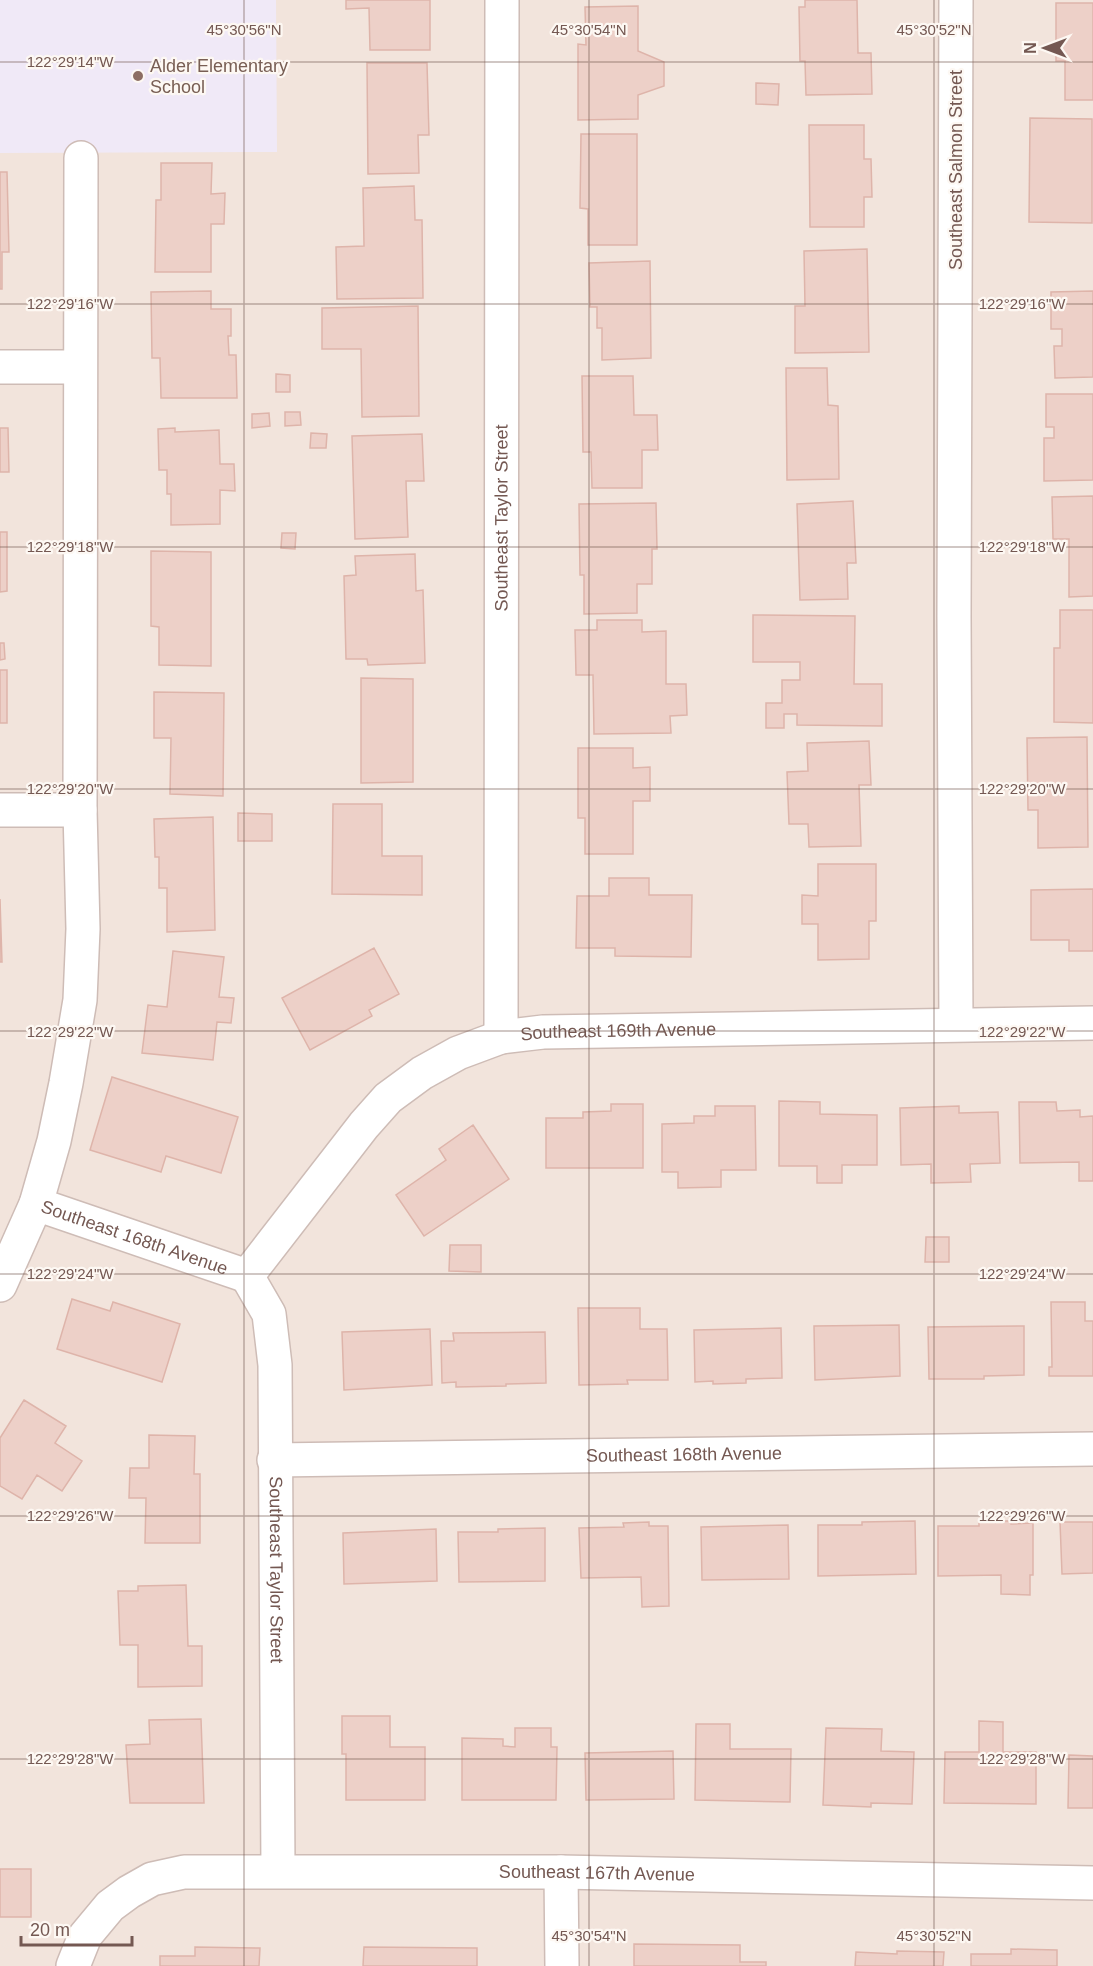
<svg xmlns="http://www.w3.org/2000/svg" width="1093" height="1966" viewBox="0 0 1093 1966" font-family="Arial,sans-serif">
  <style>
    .residential { fill: #f2e4dc }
    .education { fill: #f0e9f7 }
    .building { fill: #edd0c8; stroke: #deb4aa; stroke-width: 1.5 }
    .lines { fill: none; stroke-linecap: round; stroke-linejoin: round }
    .minor-casing { stroke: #cebcb6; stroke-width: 36 }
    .minor { stroke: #fff; stroke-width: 33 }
    .ticks { fill: none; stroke: #745852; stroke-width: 1.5; stroke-opacity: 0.45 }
    .education-dot { fill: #8d6e63; stroke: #fdf8f3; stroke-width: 2 }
    .labels { text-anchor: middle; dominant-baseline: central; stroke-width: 4.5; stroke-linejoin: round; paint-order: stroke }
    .education-label { font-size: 18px; fill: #785e54; stroke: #fdf8f3; text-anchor: start }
    .street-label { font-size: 18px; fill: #745852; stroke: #fdf8f3 }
    .ticks-label { font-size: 15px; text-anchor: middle; fill: #745852; stroke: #fdf8f3; stroke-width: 4.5; stroke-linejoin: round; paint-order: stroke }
  </style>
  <rect width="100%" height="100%" fill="#fbf3ed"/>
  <!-- residential -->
  <path class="residential" d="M276,0H1093V1966H0V152L276,151Z"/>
  <!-- education -->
  <path class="education" d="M0,0H276L277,152L0,153Z"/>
  <!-- building -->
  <path class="building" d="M346,0H430V50H370L369,8L346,9Z
    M805,0H857L858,53H871L872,94L806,95L805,61H800L799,7H805Z
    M1056,3H1093V100H1065V61H1056Z
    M638,6V51L664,62V86L638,95V119L578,120V44L586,45L585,7Z
    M367,63H427L429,135H418L419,173L368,174Z
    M756,83L779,84L778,105L756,104Z
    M1030,118L1092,119V223L1029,222Z
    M809,125H864V159H871L872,197H864V227H810Z
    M581,134H637V245H588V209L580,208Z
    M161,163H212L211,194L225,193L224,224H211V272H155L156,200H161Z
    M0,172H7L9,252H2V289H0Z
    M414,186L415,220H422L423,298L337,299L336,247L364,246L363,188Z
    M867,249L869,352L795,353V306H805L804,251Z
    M650,261L651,358L602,360V328H597V307H590L589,263Z
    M211,291V309H231V336H228L229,355H236L237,398H161L160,358H152L151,292Z
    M1093,291V377L1055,378L1054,346H1062V329H1051V292Z
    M418,306L419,416L362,417L361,349H322V308Z
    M786,368H827L828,405L838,406L839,479L787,480Z
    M276,374L290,375V392H276Z
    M582,376H633L634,415H657L658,450H642V488H592L591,452H583Z
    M1046,394H1093V480L1044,481V438H1054V427H1046Z
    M285,412H300L301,425L285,426Z
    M269,413L270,426L252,428V414Z
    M0,428H8L9,472H0Z
    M175,428V432L219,430L220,464H234L235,491L220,490V524L171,525V494H167V470H159L158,429Z
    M311,433L327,434L326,448H310Z
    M422,434L424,481H406L408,537L355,539L352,436Z
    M1093,496V596L1069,597V539H1053L1052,497Z
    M853,501L856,563H847L848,599L800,600L797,504Z
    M656,503L657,549H652V584H637V613L584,614V575H580L579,504Z
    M0,532H7V591L0,592Z
    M282,533H296L295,549L281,548Z
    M151,551L211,552V666L159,665V627L151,626Z
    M415,554L416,591L423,590L425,663L368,665L367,659H346L344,576L356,575L355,556Z
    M1060,610H1093V723L1054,722V648H1060Z
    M753,615L855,616L854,684H882V726L797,725V714H784V728H766V703H782V680H800V662H753Z
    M597,620H642V632L666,631V684H686L687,715L670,716L671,733L594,734L593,675H576L575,630H597Z
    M0,643H4L5,659L0,660Z
    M0,670H7V723H0Z
    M361,678L413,679V782L361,783Z
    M154,692L224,693L223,796L170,794L171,738H154Z
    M1087,737L1088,847L1038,848V810H1028L1027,738Z
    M869,741L871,785H859L861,846L809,847L808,824H789L787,772L808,771L807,743Z
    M578,748H633V768L650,767V801H633V854H585V818H578Z
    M333,804H382V856H422V895L332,894Z
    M238,813L272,814V841H238Z
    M213,817L215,930L167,932V888H159V857H155L154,819Z
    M818,864H876V921H869V959L818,960V924H802V895L818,896Z
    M609,878H649V895H692L691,957L615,956V948H576L577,896H609Z
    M1093,889V951H1069V940H1031V890Z
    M0,899L2,962H0Z
    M374,948L399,994L369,1010L372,1016L310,1050L282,998Z
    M173,951L224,957L219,997L234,998L231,1023L217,1022L213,1060L142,1053L148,1005L167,1007Z
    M112,1077L238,1117L221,1173L166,1156L161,1172L90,1150Z
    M779,1101L820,1102V1114L877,1115V1165H842V1183H817V1166H779Z
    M1019,1102H1056L1057,1111L1080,1110V1117L1093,1116V1181H1079V1162L1020,1163Z
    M611,1104H643V1168H546V1118H583V1112L611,1111Z
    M715,1106H755L756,1170H721V1187L678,1188V1172H662V1124L694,1123V1116H715Z
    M959,1106V1113L998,1112L1000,1163L970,1164L971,1182L931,1183V1164L901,1165L900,1108Z
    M473,1125L509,1179L424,1236L396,1195L446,1160L439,1149Z
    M926,1237H949V1262H925Z
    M450,1245H481V1272L449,1271Z
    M72,1299L110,1311L113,1302L180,1324L162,1382L57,1349Z
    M1051,1302H1085V1321H1093V1376H1049V1367H1052Z
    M578,1308H640V1329H667L668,1380H627L628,1384L579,1385Z
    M899,1325L900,1376L815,1380L814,1326Z
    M1024,1326V1375L984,1376V1379H929L928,1327Z
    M781,1328L782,1378L746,1379V1383L713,1384V1381L695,1382L694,1330Z
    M430,1329L432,1385L344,1390L342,1332Z
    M545,1332L546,1383L506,1384V1386L456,1387V1382L442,1383L441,1341H454L453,1333Z
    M24,1400L66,1426L55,1443L82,1461L62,1491L37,1475L22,1499L0,1486V1438Z
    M149,1435L195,1436L194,1474H200V1543H145L146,1498H129L130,1468H149Z
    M915,1521L916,1574L818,1576V1525H862V1522Z
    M979,1521H1011V1524L1033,1523V1575H1030V1595L1001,1594V1575L938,1576V1526H979Z
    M649,1522V1526H668L669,1606L642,1607L641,1577L581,1578L579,1528L624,1527L623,1523Z
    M1060,1522H1093V1573L1062,1574Z
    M788,1525L789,1579L702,1580L701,1527Z
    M545,1528V1581L459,1582L458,1532H498V1529Z
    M436,1529L437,1581L344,1584L343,1533Z
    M186,1585L188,1646H202V1686L138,1687V1645H120L118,1591H138V1586Z
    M342,1716H390V1747H425V1800H346V1754H342Z
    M201,1719L204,1803H130L126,1745L150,1744L149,1720Z
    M979,1721L1003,1722V1752H1036V1804L944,1803L945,1752H979Z
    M696,1724H730V1749H791L790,1802L695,1800Z
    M515,1728H551V1747H557L556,1800H462V1738L503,1739V1746L515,1747Z
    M826,1728L882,1729L881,1751L914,1752L912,1804L871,1803V1807L823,1805Z
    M673,1751L674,1799L586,1800L585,1753Z
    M1069,1755L1093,1756V1808H1068Z
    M0,1869H31V1917H0Z
    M634,1944L740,1945V1962H766V1966H634Z
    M195,1947L260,1948L259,1966H160V1956H195Z
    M364,1947L477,1948V1966H363Z
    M1011,1949L1057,1950V1966H971V1954H1011Z
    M897,1951L944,1952L943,1966H855L856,1952L897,1954Z"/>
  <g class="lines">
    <defs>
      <g id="minor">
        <path d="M956,0L954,617L956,1024"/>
        <path d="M0,367H79"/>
        <path d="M0,810H80"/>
        <path id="s1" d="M501,1037L502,0"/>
        <path id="s2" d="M36,1204L247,1276"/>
        <path id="s3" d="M247,1276L364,1125L388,1098L422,1073L458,1053L501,1037L543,1032L1093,1023"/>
        <path id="s4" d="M247,1276L269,1314L275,1365L278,1871"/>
        <path d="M0,1285L36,1204L54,1141L66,1083L80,1000L83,929L80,810L81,158"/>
        <path id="s5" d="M274,1460L1093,1449"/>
        <path d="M561,1872L562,1966"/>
        <path id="s6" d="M73,1966L85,1936L110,1906L129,1892L152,1879L184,1872H561L1093,1883"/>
      </g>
    </defs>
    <!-- minor casing -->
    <use href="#minor" class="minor-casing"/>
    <!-- minor -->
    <use href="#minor" class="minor"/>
  </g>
  <!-- ticks -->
  <path class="ticks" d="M244,0V1966M589,0V1966M934,0V1966M0,62H1093M0,304H1093M0,547H1093M0,789H1093M0,1031H1093M0,1274H1093M0,1516H1093M0,1759H1093"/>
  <!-- markers -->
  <circle class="education-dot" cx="138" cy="76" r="6"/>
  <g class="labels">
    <!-- education labels -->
    <g class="education-label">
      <text x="150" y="66">Alder Elementary<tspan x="150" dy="21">School</tspan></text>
    </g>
    <!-- street labels -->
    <g class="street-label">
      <text transform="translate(956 170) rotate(-90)">Southeast Salmon Street</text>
      <text stroke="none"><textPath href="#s1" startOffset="519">Southeast Taylor Street</textPath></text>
      <text stroke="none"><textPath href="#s3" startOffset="474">Southeast 169th Avenue</textPath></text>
      <text stroke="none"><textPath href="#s2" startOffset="104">Southeast 168th Avenue</textPath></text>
      <text stroke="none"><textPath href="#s5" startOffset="410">Southeast 168th Avenue</textPath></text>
      <text stroke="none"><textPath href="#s4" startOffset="300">Southeast Taylor Street</textPath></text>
      <text stroke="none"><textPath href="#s6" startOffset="567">Southeast 167th Avenue</textPath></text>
    </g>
  </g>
  <g class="ticks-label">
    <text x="244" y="35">45°30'56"N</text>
    <text x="589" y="35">45°30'54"N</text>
    <text x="934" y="35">45°30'52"N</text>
    <text x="70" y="67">122°29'14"W</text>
    <text x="1022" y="309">122°29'16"W</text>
    <text x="70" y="309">122°29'16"W</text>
    <text x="1022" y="552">122°29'18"W</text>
    <text x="70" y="552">122°29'18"W</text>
    <text x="1022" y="794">122°29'20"W</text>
    <text x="70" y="794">122°29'20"W</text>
    <text x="1022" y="1037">122°29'22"W</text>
    <text x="70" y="1037">122°29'22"W</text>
    <text x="1022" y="1279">122°29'24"W</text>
    <text x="70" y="1279">122°29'24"W</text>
    <text x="1022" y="1521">122°29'26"W</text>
    <text x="70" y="1521">122°29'26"W</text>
    <text x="1022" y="1764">122°29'28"W</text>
    <text x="70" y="1764">122°29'28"W</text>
    <text x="589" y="1941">45°30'54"N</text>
    <text x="934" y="1941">45°30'52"N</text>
  </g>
  <!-- north arrow -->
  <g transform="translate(1045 48) rotate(270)" stroke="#fdf8f3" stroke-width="4.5" paint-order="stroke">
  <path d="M0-4.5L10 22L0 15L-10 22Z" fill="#745852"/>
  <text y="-9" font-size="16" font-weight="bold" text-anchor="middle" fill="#745852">N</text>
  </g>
  <!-- scale -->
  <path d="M21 1936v9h111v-9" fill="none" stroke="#745852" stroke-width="3"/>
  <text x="30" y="1936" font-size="18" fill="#745852" stroke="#fdf8f3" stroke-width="4.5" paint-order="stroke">20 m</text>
</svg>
